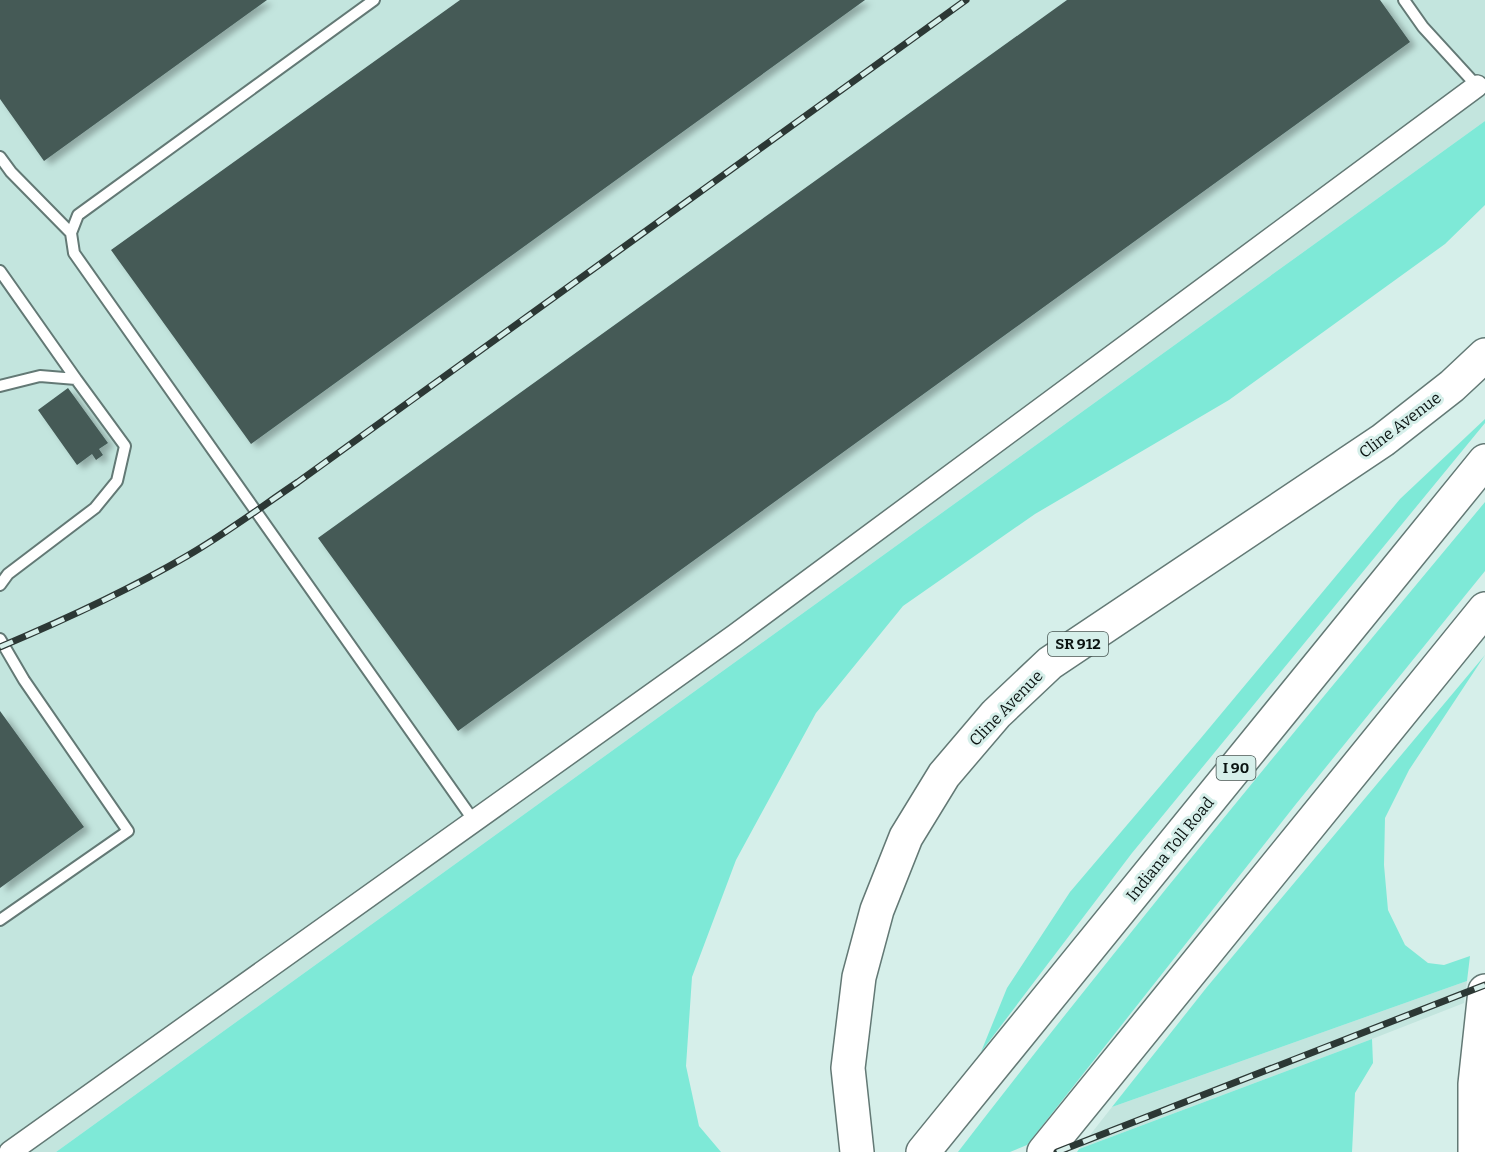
<svg xmlns="http://www.w3.org/2000/svg" width="1485" height="1152" viewBox="0 0 1485 1152" font-family="Bitter,serif">
  <style>
    .built { fill: #c3e5de }
    .green { fill: #7ee9d7 }
    .building { fill: #445a56; filter: url(#shadow) }
    .lines { fill: none; stroke-linecap: round; stroke-linejoin: round }
    .service-casing { stroke: #637975; stroke-width: 14 }
    .minor-casing { stroke: #637975; stroke-width: 24 }
    .motorway-casing { stroke: #637975; stroke-width: 36 }
    .service { stroke: #fff; stroke-width: 10 }
    .minor { stroke: #fff; stroke-width: 21 }
    .motorway { stroke: #fff; stroke-width: 33 }
    .rail-casing { stroke: #2c3835; stroke-width: 7 }
    .rail { stroke: #d6efea; stroke-width: 4.5; stroke-dasharray: 14; stroke-linecap: butt }
    .labels { text-anchor: middle; dominant-baseline: central; stroke-width: 6; stroke-linejoin: round; paint-order: stroke }
    .shield { fill: #d6efea; stroke: #475552; stroke-width: 1.5 }
    .shield-label { font-size: 15px; font-weight: bold; fill: #0a1311 }
    .street-label { font-size: 16px; fill: #0a1311; stroke: #d6efea }
  </style>
  <defs>
    <filter id="shadow"><feDropShadow dx="6" dy="4" stdDeviation="3" flood-color="#0004"/></filter>
  </defs>
  <rect width="100%" height="100%" fill="#d6efea"/>
  <!-- built -->
  <path class="built" d="M0,0H1485V121L56,1152H0Z
    M1467,981L1464,1003L1372,1039L1079,1149L1112,1107Z"/>
  <!-- green -->
  <path class="green" d="M1485,121V205L1445,244L1229,400L1035,514L903,606L816,713L736,860L692,977L686,1066L699,1126L721,1152H56Z
    M1485,419V423L1132,853L981,1052L1007,988L1070,892L1201,738L1400,499Z
    M1485,502V571L1296,804L1027,1145L1010,1152H958C1128,931 1307,716 1485,502Z
    M1485,655L1409,770L1385,818L1384,865L1388,910L1405,945L1428,963L1444,965L1470,956L1467,981L1112,1107L1207,987Z
    M1372,1039L1373,1063L1355,1093L1352,1152H1077L1079,1149Z"/>
  <!-- building -->
  <path class="building" d="M0,0H267L44,161L0,99Z
    M460,0H865L251,444L111,250Z
    M1067,0H1380L1410,42L458,731L318,538Z
    M68,388L108,443L99,449L103,455L96,460L92,454L77,465L38,410Z
    M0,711L84,827L0,888Z"/>
  <g class="lines">
    <defs>
      <path id="service" d="M374,0L78,215L71,233L74,253L474,821
        M1404,0L1423,27L1477,86
        M0,157L11,172L71,233
        M0,271L76,379
        M0,386L40,376L76,379L125,446L117,481L95,508L8,574L0,585
        M0,639L24,680L128,831L0,920"/>
      <path id="minor" d="M10,1152L735,635L1477,86"/>
      <path id="motorway" d="M857,1152L848,1068L859,977L877,910L906,837L944,775L996,714L1050,663L1383,440L1452,386L1485,355
        M923,1152L1485,461
        M1044,1152L1485,609
        M1475,1152V1084L1485,991"/>
    </defs>
    <!-- service casing -->
    <use href="#service" class="service-casing"/>
    <!-- minor casing -->
    <use href="#minor" class="minor-casing"/>
    <!-- motorway casing -->
    <use href="#motorway" class="motorway-casing"/>
    <!-- service -->
    <use href="#service" class="service"/>
    <!-- minor -->
    <use href="#minor" class="minor"/>
    <!-- motorway -->
    <use href="#motorway" class="motorway"/>
    <defs>
      <path id="rail" d="M0,647C64,620 127,591 187,556C225,534 261,507 298,482L966,0
        M1057,1152L1485,985"/>
    </defs>
    <!-- rail casing -->
    <use href="#rail" class="rail-casing"/>
    <!-- rail -->
    <use href="#rail" class="rail"/>
  </g>
  <g class="labels">
    <!-- shield labels -->
    <g class="shield">
      <rect x="1048" y="632" width="60" height="24" rx="4.5"/>
      <rect x="1216.5" y="756" width="39" height="24" rx="4.5"/>
    </g>
    <g class="shield-label">
      <text x="1078" y="644">SR 912</text>
      <text x="1236" y="768">I 90</text>
    </g>
    <!-- street labels -->
    <g class="street-label">
      <text transform="translate(1400 425) rotate(-37)">Cline Avenue</text>
      <text transform="translate(1006 708) rotate(-46)">Cline Avenue</text>
      <text transform="translate(1170 849) rotate(-51)">Indiana Toll Road</text>
    </g>
  </g>
</svg>
